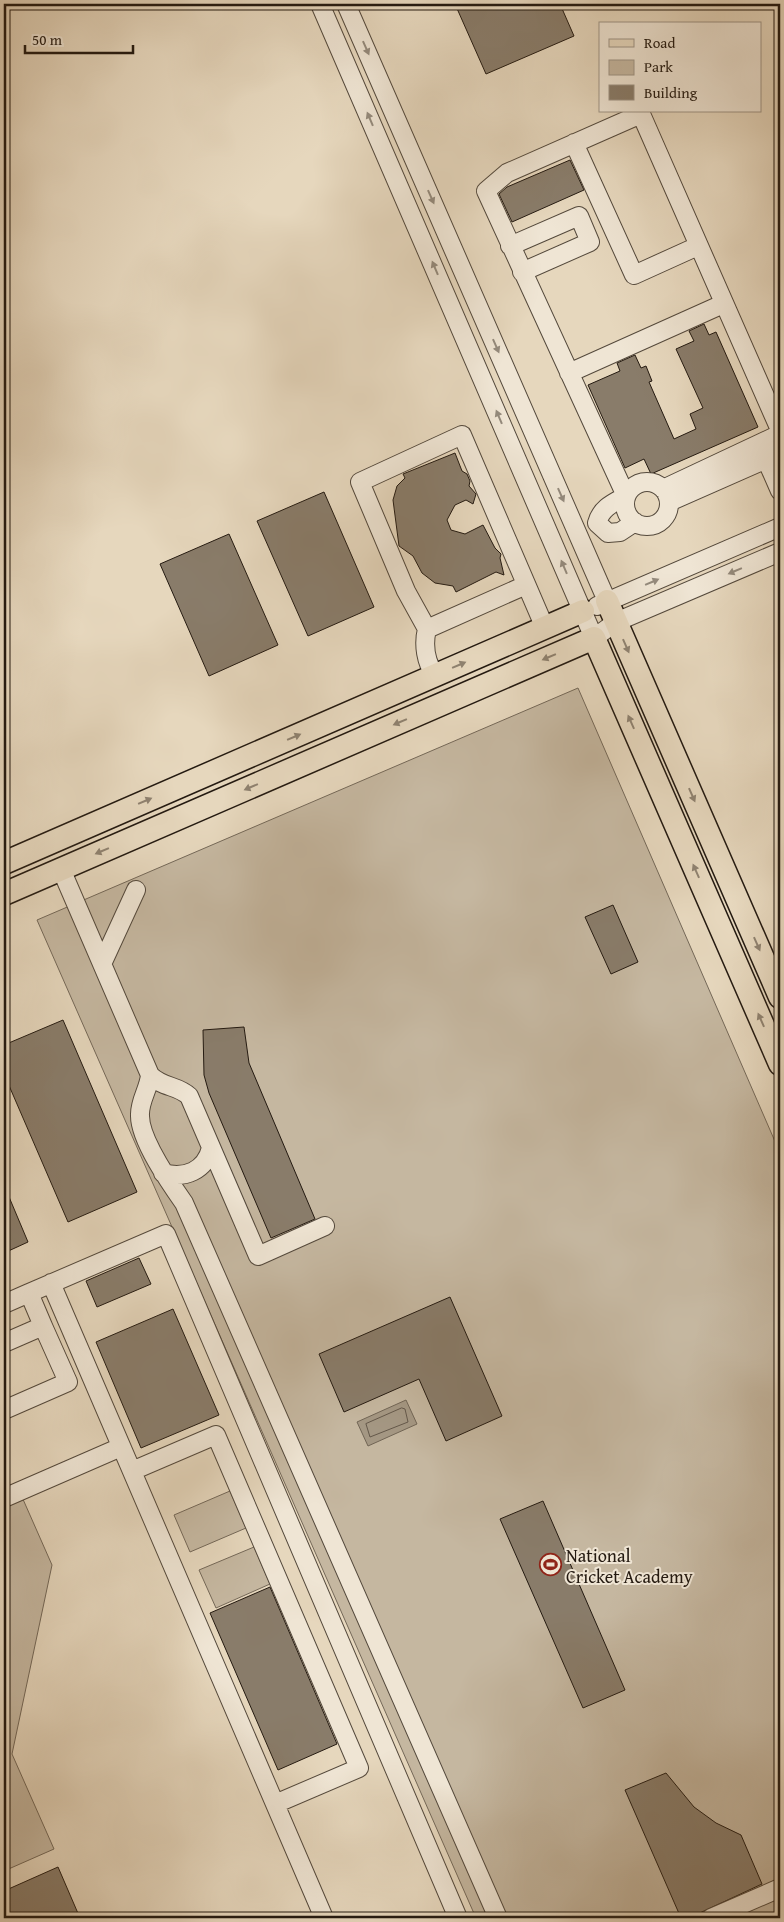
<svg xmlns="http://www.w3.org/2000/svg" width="784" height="1922" viewBox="0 0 784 1922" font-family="'Gentium Book Plus',serif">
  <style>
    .green { fill: #c5b7a0; stroke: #746858 }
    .water { fill: #a49783; stroke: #716555 }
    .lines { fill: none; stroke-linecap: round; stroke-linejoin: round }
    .shore { stroke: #64584a; stroke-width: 1 }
    .building { fill: #897c6a; stroke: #241a11 }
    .minor-casing { stroke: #54493c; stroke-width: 20 }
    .major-casing { stroke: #241a11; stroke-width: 25 }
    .minor { stroke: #efe5d4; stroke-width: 18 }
    .major { stroke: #e6d7bd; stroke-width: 22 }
    .oneway { fill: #948a7c }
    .oneway2 { fill: #8f8270 }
    .labels { text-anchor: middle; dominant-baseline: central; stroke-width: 4; stroke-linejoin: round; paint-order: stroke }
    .poi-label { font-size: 18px; fill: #241a11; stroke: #efe5d4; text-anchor: start }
  </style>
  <rect width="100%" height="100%" fill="#e6d7bd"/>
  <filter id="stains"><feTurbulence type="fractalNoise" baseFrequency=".004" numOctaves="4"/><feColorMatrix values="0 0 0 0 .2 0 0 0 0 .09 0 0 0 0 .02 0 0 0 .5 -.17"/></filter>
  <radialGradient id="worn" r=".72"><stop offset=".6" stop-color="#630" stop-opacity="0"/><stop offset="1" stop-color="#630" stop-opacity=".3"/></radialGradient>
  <!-- green -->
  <path class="green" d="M578,688L780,1153V1918H476L37,920Z
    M230,1491L246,1528L190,1552L174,1515Z
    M22,1497L52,1565L12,1754L54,1849L4,1871V1505Z
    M254,1547L270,1584L216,1608L199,1570Z"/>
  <!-- water -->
  <path class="water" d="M406,1400L417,1424L368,1446L357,1422Z"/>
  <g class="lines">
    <!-- shore -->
    <path class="shore" d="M402,1408L405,1409L408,1422L370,1437L366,1424Z"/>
  </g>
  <!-- building -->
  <path class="building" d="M455,4H560L574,36L486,74Z
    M570,160L584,190L512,222L499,194L507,187Z
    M704,324L709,335L716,332L758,427L651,474L644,459L625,468L588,385L620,371L617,363L635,355L641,368L646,366L652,381L649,382L674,439L696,429L690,414L703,408L676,349L694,341L689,331Z
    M455,453L462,471L467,474L470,481L469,486L476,494L473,504L466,500L455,505L447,520L451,530L465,534L483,525L495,548L501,554L500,558L504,575L496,572L456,592L453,586L435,583L422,573L413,556L399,546L393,500L397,486L405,478L403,474Z
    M324,492L374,607L308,636L257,521Z
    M229,534L278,645L209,676L160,564Z
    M613,905L638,962L611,974L585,917Z
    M63,1020L137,1192L68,1222L4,1074V1045Z
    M244,1027L249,1063L315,1219L271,1238L209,1093L204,1075L203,1030Z
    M4,1185L28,1242L4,1253Z
    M139,1258L151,1284L97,1307L86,1281Z
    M450,1297L502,1416L446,1441L419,1379L344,1412L319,1354Z
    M173,1309L219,1415L141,1448L96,1342Z
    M543,1501L625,1690L583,1708L500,1519Z
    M270,1587L337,1744L278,1770L210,1613Z
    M666,1773L694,1807L716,1823L741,1835L762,1884L689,1918H681L625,1790Z
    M58,1867L80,1918H4V1891Z"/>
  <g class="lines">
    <defs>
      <path id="minor" d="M320,4L594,638L616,622L780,552
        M346,4L607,601
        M574,143L634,275L698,246
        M510,246L579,216L590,242L522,272
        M569,373L723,304
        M766,459L780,491
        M625 504a22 22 0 1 1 44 0a22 22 0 1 1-44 0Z
        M663,489L780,434
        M669,502L780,453
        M597,523C601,508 613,503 626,496L486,191L507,173L641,114L780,430
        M597,523L608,533L620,532L635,522
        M597,606L780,527
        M427,629L526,585
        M435,676C426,662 423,645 427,629L406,591L360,482L462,435L545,628
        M61,869L150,1075C163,1088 177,1085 189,1096L258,1256L325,1226
        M102,964L136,890
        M150,1075C149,1089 139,1101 140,1116C140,1140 170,1183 184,1203L498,1918
        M163,1173C185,1179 205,1171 211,1148
        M51,1283L324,1918
        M29,1293L166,1234L458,1918
        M4,1304L29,1293L43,1326L4,1343
        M4,1410L68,1382L43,1326
        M132,1471L216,1435L359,1768L275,1804
        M4,1498L121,1447
        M711,1918L780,1888"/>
      <path id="major" d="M607,601L780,997
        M4,863L583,611
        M4,894L594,638L780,1064"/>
    </defs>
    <!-- minor casing -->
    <use href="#minor" class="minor-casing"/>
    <!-- major casing -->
    <use href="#major" class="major-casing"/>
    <!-- minor -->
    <use href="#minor" class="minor"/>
    <!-- major -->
    <use href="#major" class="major"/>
  </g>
  <!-- one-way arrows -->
  <defs><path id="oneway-solid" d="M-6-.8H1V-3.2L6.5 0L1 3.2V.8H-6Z" transform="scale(1.25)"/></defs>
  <g class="oneway">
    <use href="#oneway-solid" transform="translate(366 48) rotate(66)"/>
    <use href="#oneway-solid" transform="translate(370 119) rotate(-113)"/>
    <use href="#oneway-solid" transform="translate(431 197) rotate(66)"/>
    <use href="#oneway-solid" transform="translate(435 268) rotate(-113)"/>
    <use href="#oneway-solid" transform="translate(496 346) rotate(66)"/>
    <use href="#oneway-solid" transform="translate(499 417) rotate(-113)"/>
    <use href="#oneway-solid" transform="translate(561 495) rotate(66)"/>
    <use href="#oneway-solid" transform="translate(564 567) rotate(-113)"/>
    <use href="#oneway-solid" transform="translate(735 571) rotate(157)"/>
    <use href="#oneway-solid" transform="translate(652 582) rotate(-23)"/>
  </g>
  <g class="oneway2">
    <use href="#oneway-solid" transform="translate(626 646) rotate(66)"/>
    <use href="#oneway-solid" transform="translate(549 657) rotate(157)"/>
    <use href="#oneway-solid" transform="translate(459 665) rotate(-23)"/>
    <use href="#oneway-solid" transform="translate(400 722) rotate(157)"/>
    <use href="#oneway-solid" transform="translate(631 722) rotate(-114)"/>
    <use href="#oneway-solid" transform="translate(294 737) rotate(-23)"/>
    <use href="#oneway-solid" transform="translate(251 787) rotate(157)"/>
    <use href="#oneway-solid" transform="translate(692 795) rotate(66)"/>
    <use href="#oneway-solid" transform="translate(145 801) rotate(-23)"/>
    <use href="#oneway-solid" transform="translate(102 851) rotate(157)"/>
    <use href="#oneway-solid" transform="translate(696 871) rotate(-114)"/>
    <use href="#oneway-solid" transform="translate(757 944) rotate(66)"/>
    <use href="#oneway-solid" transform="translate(761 1020) rotate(-114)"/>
  </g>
  <!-- icons -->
  <defs>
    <symbol id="stadium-ring" viewBox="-11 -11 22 22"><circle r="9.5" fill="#efe5d4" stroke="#8f2418" stroke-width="1.5"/><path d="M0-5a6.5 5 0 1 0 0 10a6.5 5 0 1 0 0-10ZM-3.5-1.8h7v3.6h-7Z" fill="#8f2418"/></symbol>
  </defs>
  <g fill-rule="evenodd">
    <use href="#stadium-ring" x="538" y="1552" width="25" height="25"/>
  </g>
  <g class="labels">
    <!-- poi labels -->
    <g class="poi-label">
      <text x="566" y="1555">National<tspan x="566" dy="21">Cricket Academy</tspan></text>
    </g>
  </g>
  <!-- margin -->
  <rect width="784" height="1922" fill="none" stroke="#e6d7bd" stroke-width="20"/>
  <rect x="5" y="5" width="774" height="1912" fill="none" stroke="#241a11" stroke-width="2.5"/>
  <rect x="10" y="10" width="764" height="1902" fill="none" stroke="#241a11"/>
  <!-- legend -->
  <rect x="599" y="22" width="162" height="90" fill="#efe5d4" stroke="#9e9486"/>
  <rect x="609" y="39" width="25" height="8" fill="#e6d7bd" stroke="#9e9486"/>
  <text x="644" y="48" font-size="15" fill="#241a11">Road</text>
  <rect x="609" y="60" width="25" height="15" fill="#c5b7a0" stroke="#9e9486"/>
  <text x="644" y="72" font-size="15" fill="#241a11">Park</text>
  <rect x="609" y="85" width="25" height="15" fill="#897c6a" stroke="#9e9486"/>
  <text x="644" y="98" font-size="15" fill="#241a11">Building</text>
  <!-- scale -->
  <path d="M25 45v8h108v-8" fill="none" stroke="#241a11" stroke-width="2.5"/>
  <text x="32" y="45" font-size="15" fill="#241a11" stroke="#efe5d4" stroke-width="4" paint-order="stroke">50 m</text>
  <rect width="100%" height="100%" filter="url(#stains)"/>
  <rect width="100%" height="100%" fill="url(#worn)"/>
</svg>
